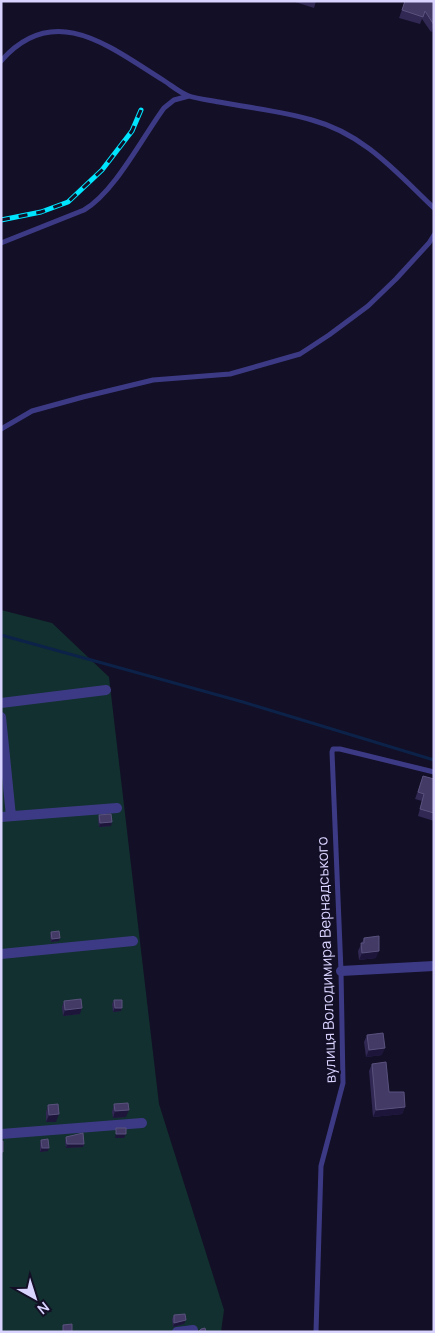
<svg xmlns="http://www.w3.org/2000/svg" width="435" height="1333" viewBox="0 0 435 1333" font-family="Manrope,sans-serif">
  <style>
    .green { fill: #12302f }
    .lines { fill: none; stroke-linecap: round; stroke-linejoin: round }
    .stream { stroke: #0c2248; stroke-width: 3 }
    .lane { stroke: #3d3a85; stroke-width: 5 }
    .street { stroke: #3d3a85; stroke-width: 10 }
    .rail-casing { stroke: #00e5ff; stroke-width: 5 }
    .rail { stroke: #130f26; stroke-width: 3; stroke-dasharray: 9; stroke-linecap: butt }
    .wall { fill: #312854 }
    .shaded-wall { fill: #1d163a }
    .building { fill: #433a66; stroke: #5a527e }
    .labels { text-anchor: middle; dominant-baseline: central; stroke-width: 4; stroke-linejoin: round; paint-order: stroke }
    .street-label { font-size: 15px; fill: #d9d4ff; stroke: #130f26 }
  </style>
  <rect width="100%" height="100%" fill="#130f26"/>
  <!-- green -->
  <path class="green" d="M1,610L52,623L109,677L159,1104L224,1310L221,1332H1Z"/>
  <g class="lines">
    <!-- stream -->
    <path class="stream" d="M1,635L243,702L434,760"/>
    <!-- lane -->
    <path class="lane" d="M1,61C54,0 110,47 163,80C171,85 180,93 189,96C198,99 209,100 219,102C250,108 282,111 312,120C364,134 396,172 434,208
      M1,243L84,210C114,193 142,138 164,108L174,100L189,96
      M1,429L32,411L83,397L153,380L230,374L300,354L329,335L368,306L396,279L429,243L434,235
      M316,1332L321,1166L343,1083L341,971L332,752L333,749H340L434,772"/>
    <!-- street -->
    <path class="street" d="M1,703L106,690
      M1,717L11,816
      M1,817L117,808
      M1,954L133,941
      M341,971L434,966
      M1,1134L142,1123
      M177,1332L193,1330"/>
    <defs>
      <path id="rail" d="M1,220L41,212L68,202L102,170L132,131L141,110"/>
    </defs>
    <!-- rail casing -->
    <use href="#rail" class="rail-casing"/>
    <!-- rail -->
    <use href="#rail" class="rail"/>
  </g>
  <!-- wall -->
  <path class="wall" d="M292,1H316L314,8Z
    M405,1H434V32H431L422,19L420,24L399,18Z
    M423,776L434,779V821L418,816L422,801L415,799Z
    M99,815L111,826L99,827L98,819Z
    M51,932L59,941L51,942L50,936Z
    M364,938L376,958L359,960L358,951Z
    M114,1000L121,1011L113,1012L112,1004Z
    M64,1001L80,1014L63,1016L62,1007Z
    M367,1035L382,1055L366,1057L364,1042Z
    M372,1064L389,1092L405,1107L402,1114L373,1117L369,1071Z
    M114,1104L126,1117L113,1118L112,1112Z
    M48,1105L56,1122H46V1112Z
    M66,1137L84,1144L83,1147L66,1148L65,1141Z
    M41,1140L48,1151L40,1152V1143Z
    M174,1315L184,1324L173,1327L172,1319Z"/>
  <!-- shaded-wall -->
  <path class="shaded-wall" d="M434,26V32H431Z
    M112,822L111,826L99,827L100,823Z
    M60,938L59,941L51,942L52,939Z
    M379,951L376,958L359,960L362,953Z
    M82,1008L80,1014L63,1016L65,1010Z
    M115,1008H122L121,1011L113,1012Z
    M385,1048L382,1055L366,1057L369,1050Z
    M405,1107L402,1114L373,1117L376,1110Z
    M129,1110L126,1117L113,1118L115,1111Z
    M59,1114L56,1122H46L49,1115Z
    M116,1134H126L124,1138H115Z
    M67,1144H84L83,1147L66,1148Z
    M42,1148H49L48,1151L40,1152Z
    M186,1320L184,1324L173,1327L174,1323Z"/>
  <!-- building -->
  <path class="building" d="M405,1H434V25L425,11L423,17L402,10Z
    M423,776L434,779V813L420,809L424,794L418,792Z
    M111,814L112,822L100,823L99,815Z
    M59,931L60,938L52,939L51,932Z
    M379,936V951L362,953L361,943H364V938Z
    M81,999L82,1008L65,1010L64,1001Z
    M114,1000H122V1008H115Z
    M383,1033L385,1048L369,1050L367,1035Z
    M386,1062L389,1092H404L405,1107L376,1110L372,1064Z
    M128,1103L129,1110L115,1111L114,1104Z
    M58,1104L59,1114L49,1115L48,1105Z
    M116,1128H126V1134H116Z
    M83,1133L84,1144H67L66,1137Z
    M48,1139L49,1148H42L41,1140Z
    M1,1141H3V1152H1Z
    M185,1314L186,1320L174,1323V1315Z
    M72,1324V1332H63V1325Z
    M205,1328L206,1332H198L201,1329Z"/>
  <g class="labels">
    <!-- street labels -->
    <g class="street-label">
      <text transform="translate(326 960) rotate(-92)">вулиця Володимира Вернадського</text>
    </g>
  </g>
  <!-- border -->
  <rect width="435" height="1333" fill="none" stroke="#d9d4ff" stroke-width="5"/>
  <!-- north arrow -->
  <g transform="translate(35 1298) rotate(141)" stroke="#130f26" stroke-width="4" paint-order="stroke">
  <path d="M0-4L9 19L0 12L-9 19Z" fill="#d9d4ff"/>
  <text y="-8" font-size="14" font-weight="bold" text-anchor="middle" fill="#d9d4ff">N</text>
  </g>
</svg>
